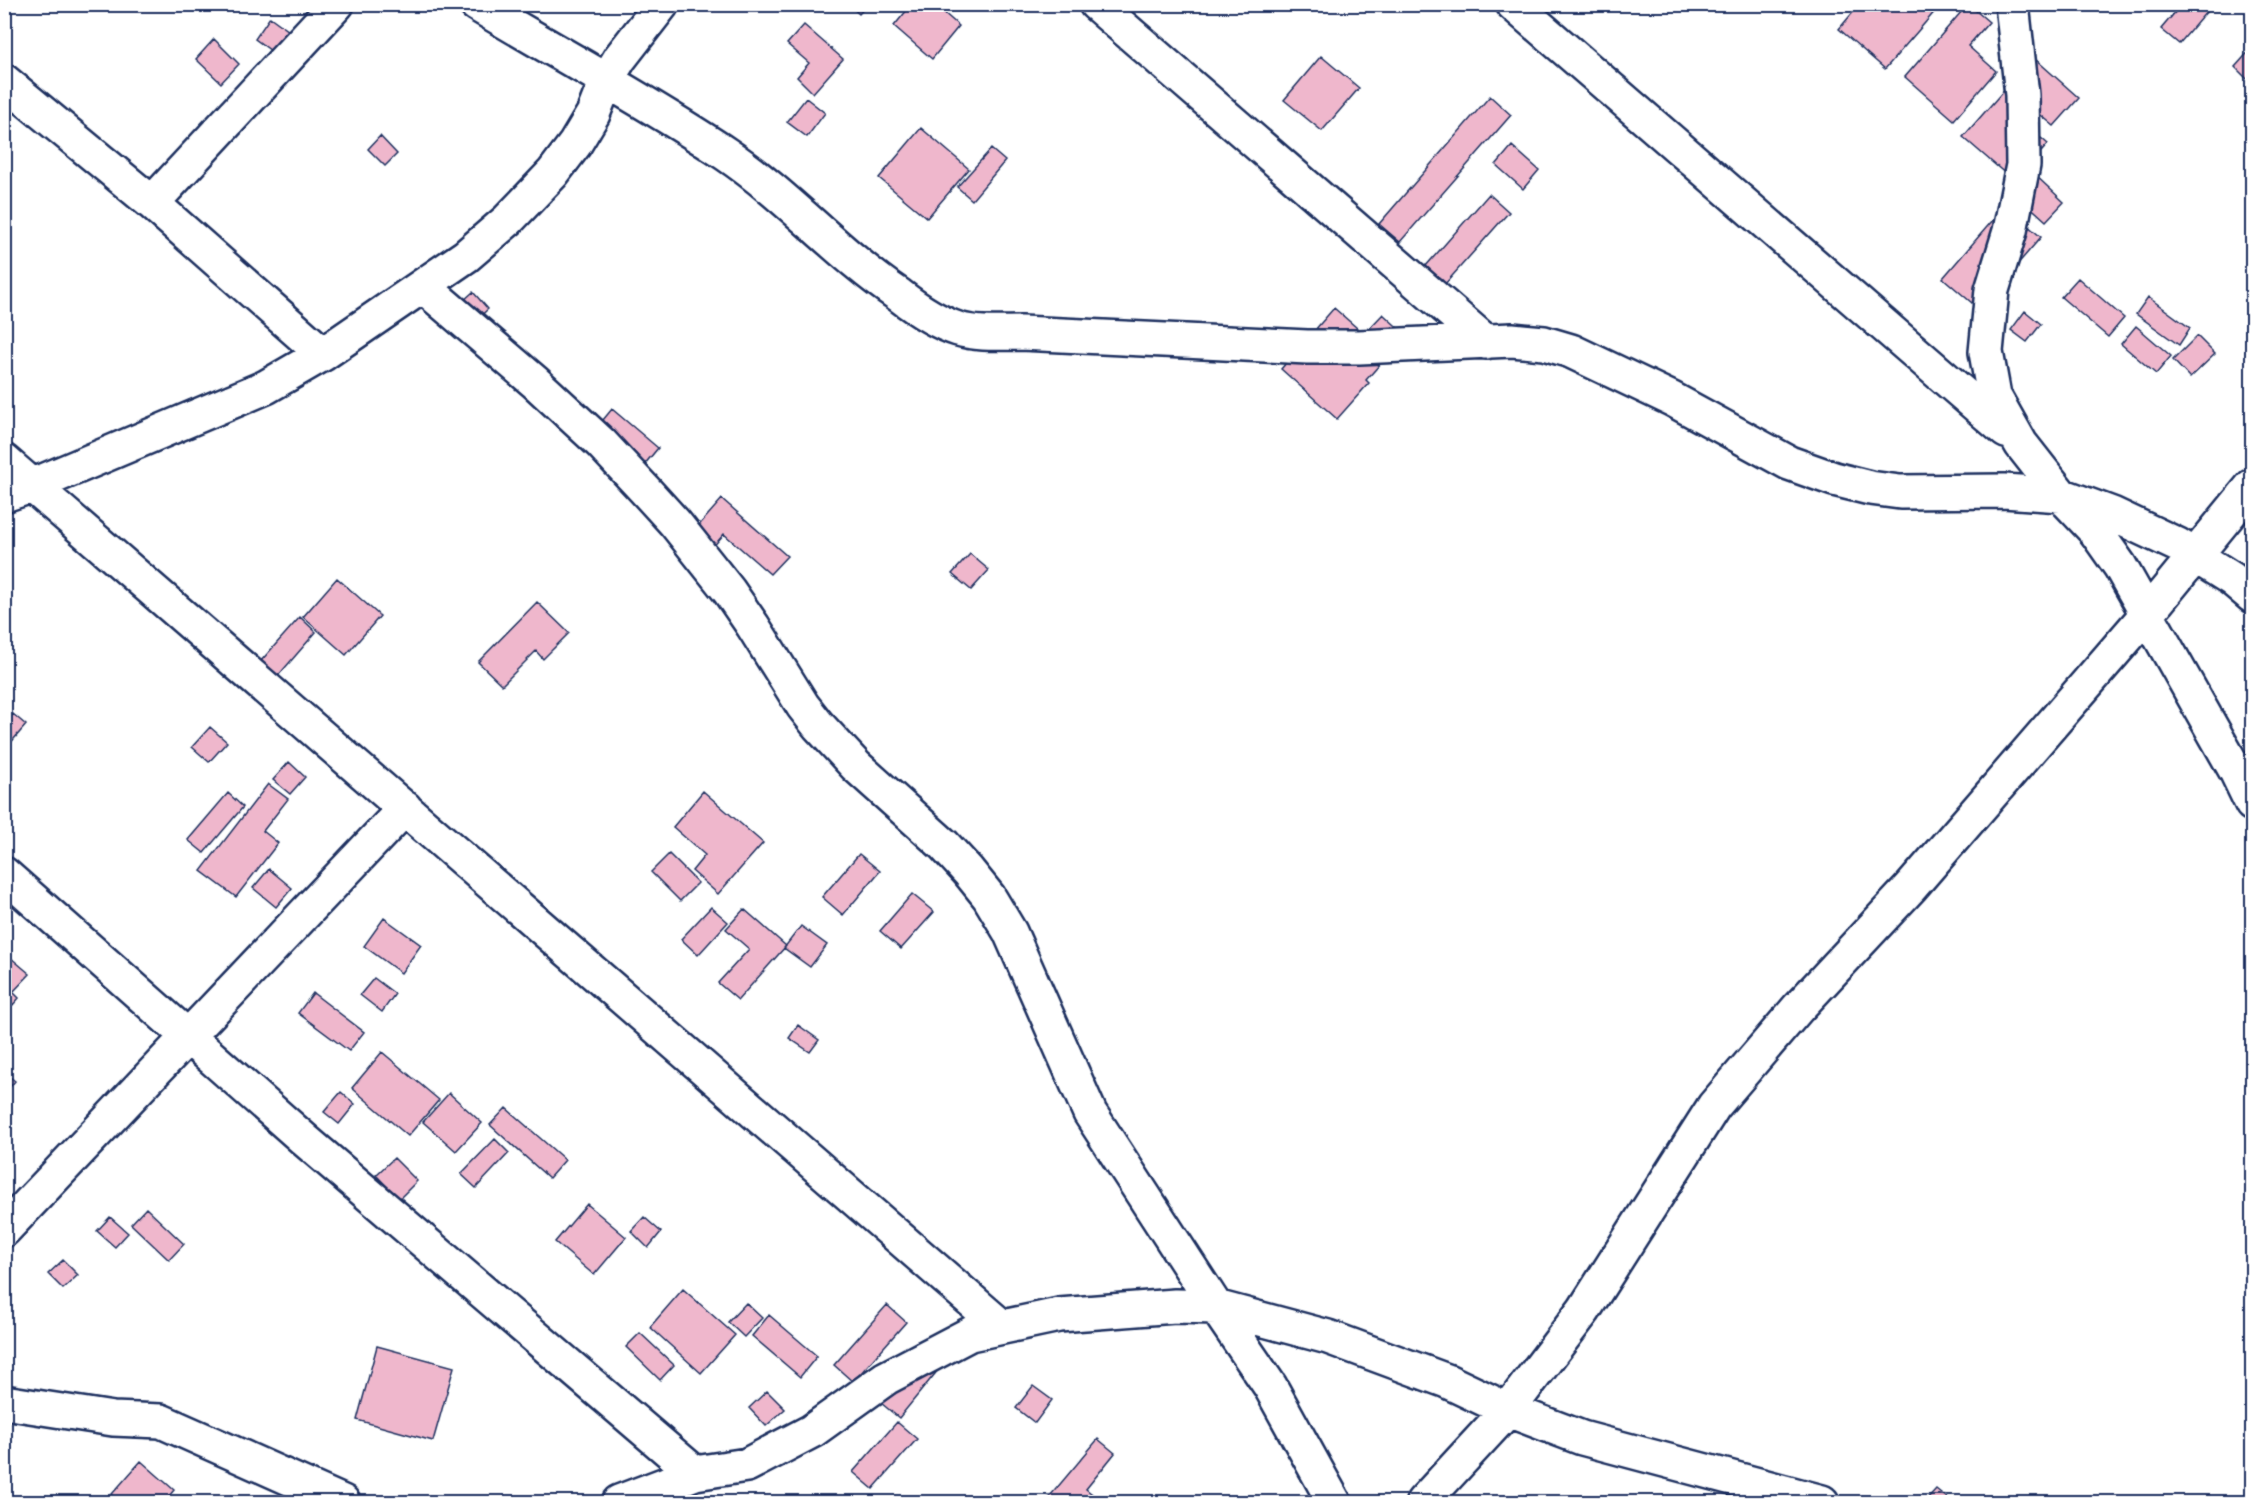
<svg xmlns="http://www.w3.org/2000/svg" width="2257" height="1507" viewBox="0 0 2257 1507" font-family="Mali,sans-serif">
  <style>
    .building { fill: #efb7cc; stroke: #1b2f5e; stroke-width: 1.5 }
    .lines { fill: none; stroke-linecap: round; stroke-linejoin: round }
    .minor-casing { stroke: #1b2f5e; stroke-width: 38 }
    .minor { stroke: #fff; stroke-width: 33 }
  </style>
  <rect width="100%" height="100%" fill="#fff"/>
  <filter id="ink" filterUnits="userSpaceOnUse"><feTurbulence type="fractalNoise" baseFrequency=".0167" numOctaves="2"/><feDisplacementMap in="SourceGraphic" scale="12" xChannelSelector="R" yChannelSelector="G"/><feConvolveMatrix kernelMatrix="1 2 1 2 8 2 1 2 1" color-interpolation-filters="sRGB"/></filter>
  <g filter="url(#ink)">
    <!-- building -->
    <path class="building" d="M848,4H868L859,14Z
      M912,4H934L959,26L932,59L894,26Z
      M1860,4H1932L1937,9L1885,69L1839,29Z
      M1968,4L1989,22L1968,46L1996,71L1954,120L1905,77Z
      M2182,4H2213L2179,44L2161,29Z
      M270,17L289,31L274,53L255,39Z
      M804,25L843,59L813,93L797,77L809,63L787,44Z
      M214,39L239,64L221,83L196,59Z
      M2252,48V84L2235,67Z
      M1321,56L1359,88L1322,131L1284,100Z
      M2033,57L2079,98L2054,126L2036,111L2025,124L2048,144L2015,182L1963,137Z
      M1490,96L1511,115L1400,242L1379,224Z
      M806,98L825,113L807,137L787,122Z
      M921,128L969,169L927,218L879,178Z
      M380,136L397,154L385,166L368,149Z
      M1512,146L1539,170L1523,189L1496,165Z
      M991,149L1005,161L972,200L957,187Z
      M2033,173L2064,202L2046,221L2015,193Z
      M1489,194L1509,212L1445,284L1425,267Z
      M2005,206L2041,237L1979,309L1943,278Z
      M2078,278L2124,318L2108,337L2061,297Z
      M473,292L488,309L470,326L454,309Z
      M2148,297L2190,328L2179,345L2136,314Z
      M1334,308L1364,334L1383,314L1406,335L1366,380L1369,383L1337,419L1281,369Z
      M2025,311L2041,324L2027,342L2011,330Z
      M2136,326L2171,356L2156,374L2121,344Z
      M2197,336L2215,354L2190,378L2173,360Z
      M612,409L658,448L644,465L584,443Z
      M722,499L787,556L770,574L724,534L705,556L686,540Z
      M970,554L989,570L971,590L952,574Z
      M337,578L380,616L346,655L303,617Z
      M537,602L569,633L543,659L536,651L502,685L478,662Z
      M300,617L316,632L277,677L260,662Z
      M13,714L26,725L7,747L4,745V724Z
      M210,727L227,742L209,762L192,747Z
      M289,762L305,777L290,794L273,780Z
      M268,784L288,799L263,831L278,843L236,897L201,871Z
      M703,791L763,843L718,894L692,871L705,855L673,827Z
      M228,793L243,807L204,853L188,840Z
      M669,854L698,883L680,901L651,872Z
      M859,854L880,871L843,915L822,897Z
      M269,869L292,888L276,907L253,888Z
      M912,894L934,912L901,949L880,931Z
      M711,907L728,922L698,955L681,939Z
      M744,909L786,946L738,1000L718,983L749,949L726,929Z
      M384,918L421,945L401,973L364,946Z
      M801,926L827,945L810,967L784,948Z
      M4,952L30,974L13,992L19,998L4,1015Z
      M374,978L395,994L382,1012L360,995Z
      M313,993L364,1032L349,1051L298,1013Z
      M798,1025L819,1040L810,1052L789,1038Z
      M382,1052L439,1100L408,1136L352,1088Z
      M4,1072L15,1081L4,1094Z
      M341,1092L355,1104L339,1124L324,1112Z
      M449,1093L482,1123L456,1151L423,1122Z
      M506,1108L565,1160L549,1178L490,1125Z
      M495,1139L509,1153L476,1188L461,1174Z
      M394,1158L417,1181L399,1199L376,1175Z
      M587,1204L626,1237L594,1275L555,1242Z
      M146,1208L184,1244L169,1260L131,1224Z
      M110,1217L128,1233L115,1247L97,1231Z
      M644,1217L661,1232L648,1248L631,1231Z
      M63,1260L78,1275L63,1289L48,1274Z
      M683,1289L735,1335L701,1373L650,1327Z
      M746,1303L762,1318L744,1337L728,1322Z
      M887,1305L906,1322L853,1382L834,1365Z
      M769,1315L817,1356L800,1377L752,1336Z
      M640,1333L674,1365L660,1380L626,1347Z
      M377,1346L454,1367L433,1441L357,1420Z
      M926,1350L943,1364L899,1418L881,1403Z
      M1033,1386L1052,1400L1035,1423L1016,1408Z
      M767,1391L785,1409L766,1426L749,1408Z
      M897,1422L917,1439L873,1489L853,1472Z
      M1098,1439L1115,1453L1086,1489L1102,1502H1045Z
      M141,1461L174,1490L164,1502H105Z
      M1936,1489L1952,1502H1924Z"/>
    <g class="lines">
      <defs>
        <path id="minor" d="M476,4C559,54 645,100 726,154C788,196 837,253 899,295C917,309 936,322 958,329C978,335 1001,333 1021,333L1307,347H1359L1512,340L1544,343L1571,351L1672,399L1789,463L1834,479L1870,488L1900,492L2004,491L2061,495L2112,514L2178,545L2232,579L2252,596
          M1096,4L1486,342
          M1513,4L2006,431
          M2012,4L2022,95L2023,165L2010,231L1992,290L1986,352L1994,396L2021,444L2061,495L2096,532L2120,566L2237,773L2252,804
          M4,81L152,203L323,354
          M152,203L337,4
          M424,287L535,382L601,443L644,489L675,523L729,591L753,626L803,706L818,725L856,766L944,845L968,871L989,897L1010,932L1090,1113L1216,1307L1270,1386L1334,1502
          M4,461L1002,1327
          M4,495L34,485L266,387L323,354L466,256L508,220L553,173L575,144L593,114L606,81L620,58L662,4
          M4,874L306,1141L695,1473
          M4,1230L405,808
          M4,1402L113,1419L161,1421L343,1502
          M619,1502L695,1473L747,1465L812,1431L886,1378L970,1334L1059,1315L1175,1306L1216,1307L1328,1337L1447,1381L1508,1410L1582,1438L1822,1502
          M1423,1502L1508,1410L1584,1310L1714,1106L1798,1008L1911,887L2148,613L2252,486"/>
      </defs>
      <!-- minor casing -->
      <use href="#minor" class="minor-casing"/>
      <!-- minor -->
      <use href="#minor" class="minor"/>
    </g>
  </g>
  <!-- margin -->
  <rect width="2257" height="1507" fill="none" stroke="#fff" stroke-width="24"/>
  <rect x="12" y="12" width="2233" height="1483" fill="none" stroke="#1b2f5e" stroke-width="2" filter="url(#ink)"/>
</svg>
